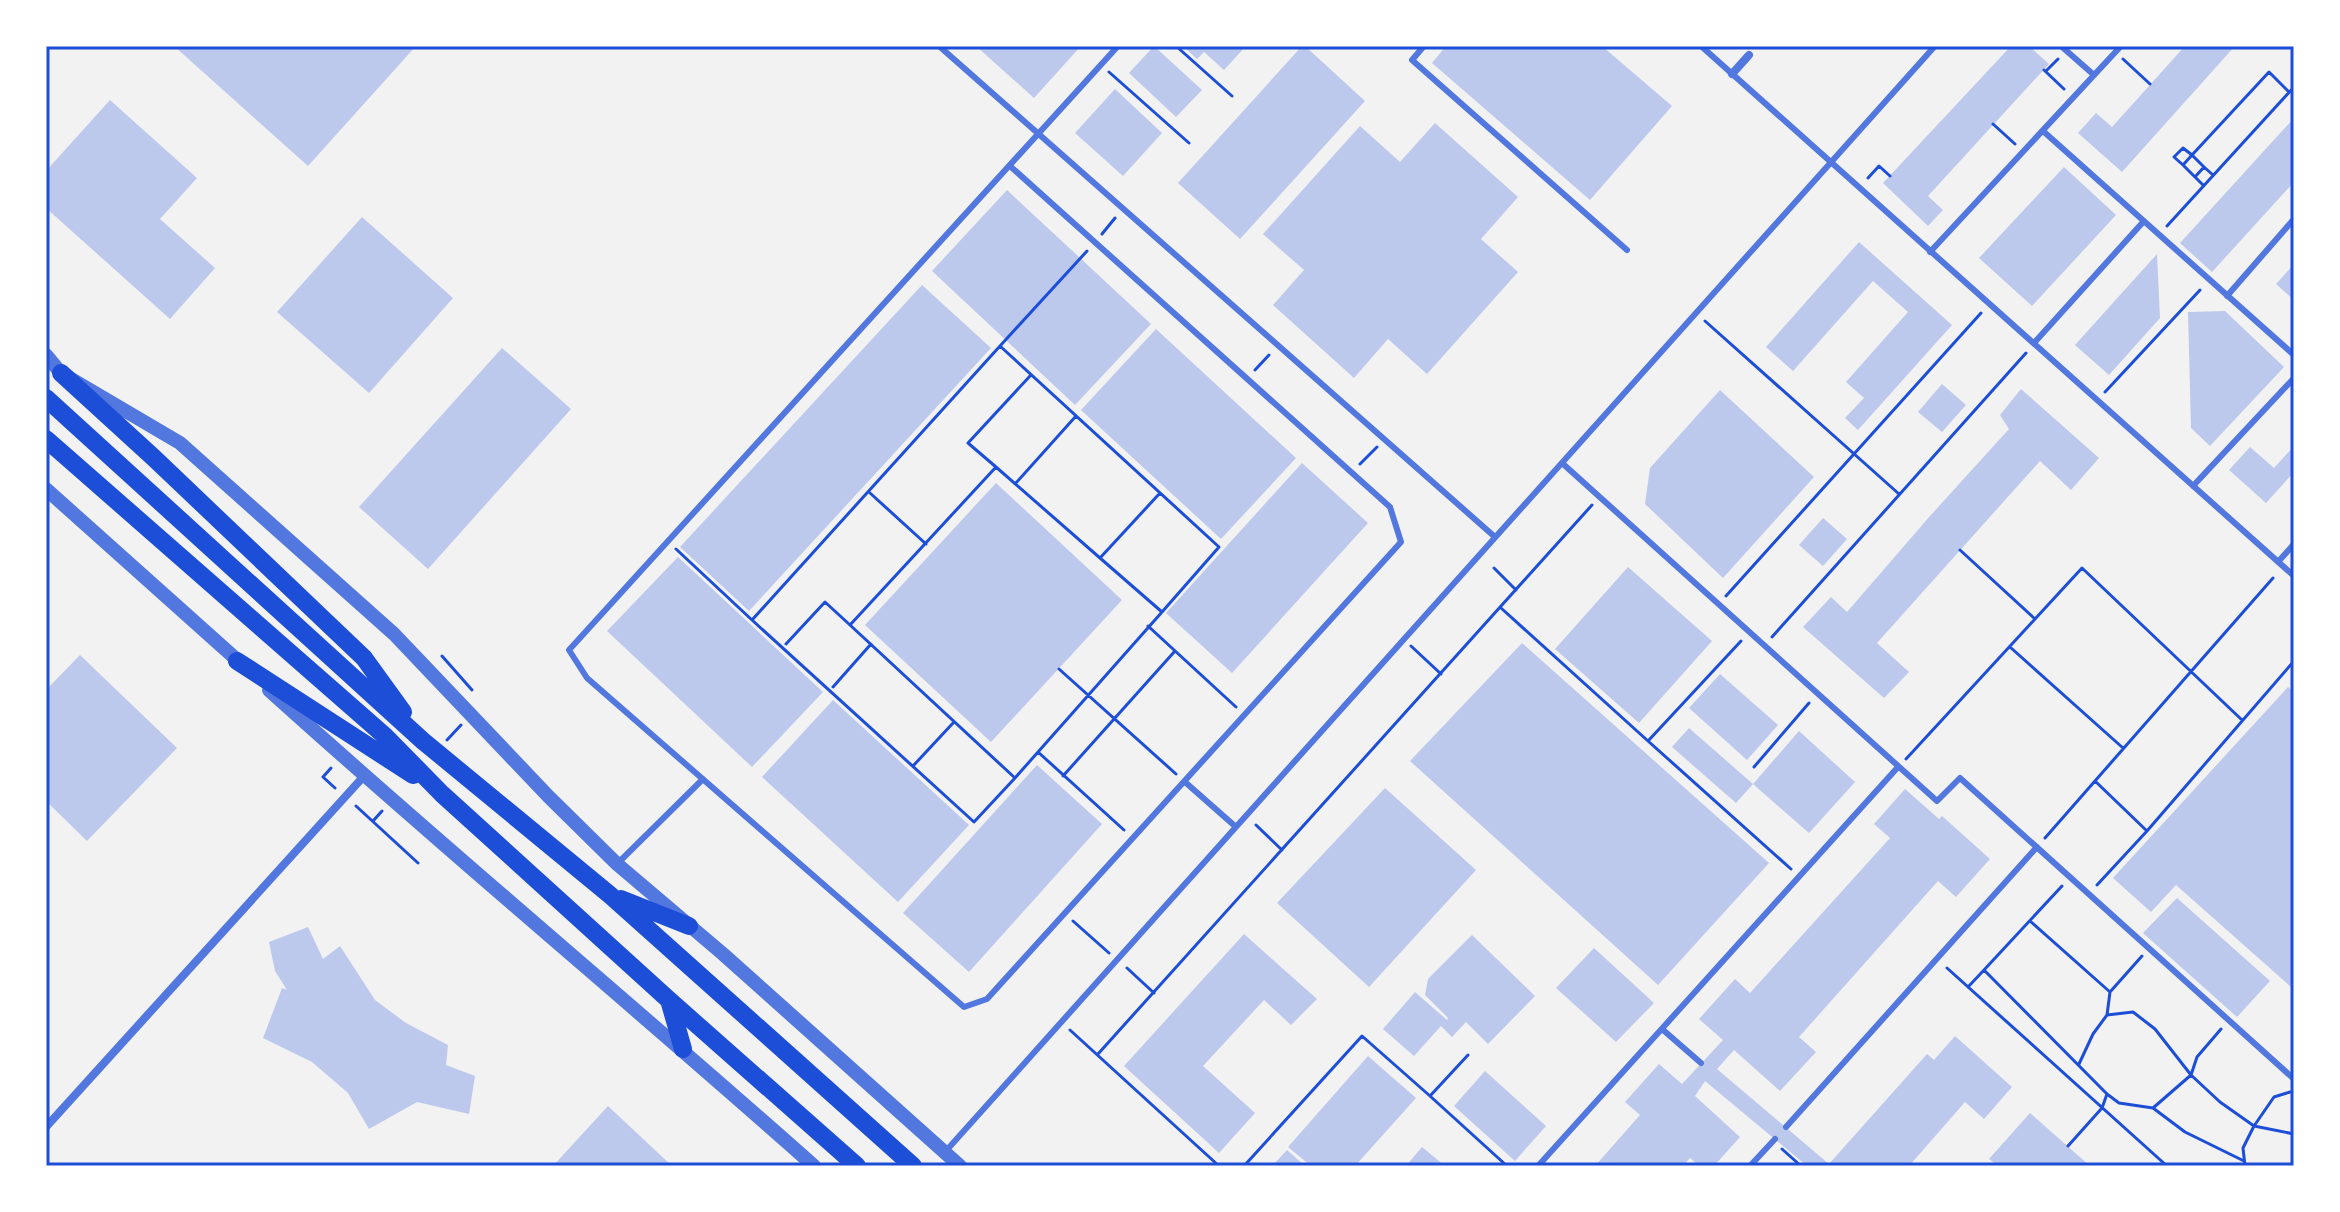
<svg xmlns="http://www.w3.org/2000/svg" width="2340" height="1212" viewBox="0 0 2340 1212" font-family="'Noto Sans',sans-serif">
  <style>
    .building { fill: #bdc9ec }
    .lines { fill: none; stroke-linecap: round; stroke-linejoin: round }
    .path { stroke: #1d4ed8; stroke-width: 3 }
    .service { stroke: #5277de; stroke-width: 6 }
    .minor { stroke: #5277de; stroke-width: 8 }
    .tertiary { stroke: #5277de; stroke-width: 14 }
    .trunk { stroke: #1d4ed8; stroke-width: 18 }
    .neatline { fill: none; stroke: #1d4ed8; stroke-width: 3 }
  </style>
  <rect width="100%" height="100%" fill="#f2f2f2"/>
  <!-- building -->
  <path class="building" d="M174,46H416L308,166Z
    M976,46H1081L1034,98Z
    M1154,46L1202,90L1176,117L1129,73Z
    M1183,46H1246L1224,70L1204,52L1197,59Z
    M1302,46H1305L1365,101L1240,239L1178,183Z
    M1446,46H1602L1672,106L1590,200L1432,63Z
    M2011,46H2029L2049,64L1928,196L1943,210L1928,226L1883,183Z
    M2185,46H2235L2122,172L2078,133L2096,113L2112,127Z
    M1115,89L1162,133L1123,176L1075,133Z
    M110,100L197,178L160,219L215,268L170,319L46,208V171Z
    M2294,118V182L2212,272L2180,243Z
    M1435,123L1518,197L1481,239L1518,272L1427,374L1388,339L1354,378L1273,305L1304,270L1263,234L1360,126L1400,162Z
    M2064,167L2116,215L2032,306L1979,258Z
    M1007,190L1151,324L1075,405L932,271Z
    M362,217L453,298L369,393L277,312Z
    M1859,242L1952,325L1858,430L1845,418L1864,398L1846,382L1908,312L1873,281L1793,371L1766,347Z
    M2157,254L2160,318L2109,375L2075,345Z
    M2294,264V300L2276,284Z
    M922,285L991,348L749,611L680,547Z
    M2225,311L2284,367L2210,446L2191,428L2188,312Z
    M1156,329L1296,458L1221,539L1081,410Z
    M502,348L571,409L428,569L359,507Z
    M1942,384L1966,405L1942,432L1918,412Z
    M2021,389L2099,458L2071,490L2040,461L1877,643L1909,672L1884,698L1803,627L1831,597L1847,612L1930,516L2009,429L2000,415Z
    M1720,390L1814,477L1723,578L1645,504L1650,468Z
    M2294,446V472L2266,503L2229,470L2250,447L2274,468Z
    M1302,463L1368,523L1232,673L1166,613Z
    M996,483L1122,600L991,742L865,625Z
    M1823,518L1847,539L1823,566L1799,545Z
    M678,557L823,692L752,767L607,631Z
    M1628,567L1712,641L1639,723L1555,649Z
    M1522,643L1769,863L1658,985L1410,761Z
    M80,655L177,748L87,841L46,801V690Z
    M1720,674L1778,725L1747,760L1689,708Z
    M2288,687L2294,692V984L2291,987L2176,885L2151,912L2113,878Z
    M833,700L969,825L898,902L762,777Z
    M1689,728L1753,784L1799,731L1855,782L1809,833L1753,784L1736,803L1672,747Z
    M1037,765L1102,824L969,972L903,913Z
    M1385,788L1476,870L1369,987L1277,903Z
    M1905,789L1939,819L1942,816L1990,859L1956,897L1938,881L1799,1037L1816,1052L1780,1091L1734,1050L1717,1069L1829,1164L1927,1054L1934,1060L1955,1036L2012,1087L1984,1119L1965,1102L1909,1166H1807L1705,1081L1695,1096L1740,1137L1714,1166H1699L1690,1158L1683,1166H1595L1640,1115L1625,1102L1659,1064L1682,1084L1723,1040L1699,1019L1735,979L1750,993L1890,838L1874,824Z
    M2177,898L2270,981L2237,1017L2143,933Z
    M308,927L323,959L340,946L375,1000L406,1023L448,1045L446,1065L475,1076L469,1114L417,1102L369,1129L348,1093L312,1062L263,1038L282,988L287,990L275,971L269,942Z
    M1244,934L1317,999L1291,1025L1264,1000L1203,1066L1255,1113L1219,1153L1124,1066Z
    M1472,935L1535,996L1488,1044L1466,1022L1452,1037L1441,1026L1414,1056L1383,1029L1415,992L1447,1020L1448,1018L1425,995L1428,979Z
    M1594,948L1654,1003L1616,1042L1556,988Z
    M1368,1056L1416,1098L1355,1166H1311L1288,1147Z
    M1485,1071L1546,1126L1515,1161L1454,1106Z
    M608,1106L672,1166H553Z
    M2030,1113L2090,1166H1998L1989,1159Z
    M1422,1147L1445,1166H1406Z
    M1287,1150L1305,1166H1272Z"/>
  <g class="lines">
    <!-- path -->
    <path class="path" d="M1176,46L1232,96
      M2123,59L2150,84
      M2044,70L2064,89
      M2046,71L2058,59
      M1109,72L1189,143
      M1993,124L2015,144
      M2183,148L2192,155L2183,165L2174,157Z
      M2183,165L2194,176
      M2204,167L2192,155L2269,72L2289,92
      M1868,178L1879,166L1890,176
      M2203,185L2195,177L2204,167L2213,175
      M2167,226L2294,87
      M1102,234L1115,218
      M1705,321L1899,494
      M1000,346L1087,251
      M1255,370L1269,355
      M1030,376L968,443L996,467L850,625L1015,778L1162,612L1100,558L1160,493
      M2105,392L2200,290
      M1360,464L1377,447
      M996,467L1100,558
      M1015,484L1076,416
      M870,493L926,544
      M676,549L752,620
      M1494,568L1516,590
      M1726,596L1981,313
      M1501,608L1648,741L1741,641
      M2035,619L2082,568L2242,720
      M1148,626L1236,707
      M1772,637L2026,353
      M786,644L825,602L850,625
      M1411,646L1441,674
      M2010,647L2123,748
      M442,656L472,690
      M1059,669L1176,774
      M833,687L871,644
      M447,740L461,725
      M1648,741L1791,869
      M1038,752L1124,830
      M1906,759L2035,619L1960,550
      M913,766L954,722
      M1754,767L1809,703
      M331,768L323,777L335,788
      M1063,776L1175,651
      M1015,778L974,822L752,620L1000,346L1219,547L1162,612
      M2095,781L2147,831
      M356,806L418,863
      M373,821L382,811
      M1256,825L1282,850
      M2045,838L2273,578
      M2097,885L2147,831L2294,661
      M2062,886L1984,970L2107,1094L2119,1103L2153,1108L2191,1075L2197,1057L2221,1029
      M1073,921L1109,953
      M2030,921L2110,992
      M1127,968L1154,993
      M1947,968L2167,1166
      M1968,987L1984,970
      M2107,1015L2133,1012L2155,1029L2191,1075L2220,1102L2254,1126L2294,1134
      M1070,1030L1219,1166
      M1098,1054L1592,505
      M1468,1055L1430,1096L1507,1166
      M2079,1064L2093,1034L2107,1015L2110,992L2142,956
      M2153,1108L2185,1132L2244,1161
      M2068,1146L2102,1108L2107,1094
      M1782,1149L1801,1166
      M1244,1166L1362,1036L1430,1096
      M2245,1166L2243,1148L2254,1126L2274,1097L2290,1092"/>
    <!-- service -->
    <path class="service" d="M939,46L1495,537
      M1424,46L1412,60L1627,250
      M1701,46L2294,576
      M2061,46L2094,75
      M2043,131L2294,355
      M1010,166L1390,507L1401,542L987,999L964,1007L587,678L569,650L1118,46
      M1930,252L2121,46
      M2227,296L2294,219
      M2034,343L2144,221
      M1562,463L1937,801L1960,778L2294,1079
      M2193,486L2294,378
      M2278,562L2294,544
      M1185,782L1236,827
      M617,864L703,779
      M1662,1029L1701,1063
      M1786,1127L2037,847
      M945,1152L1935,46
      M1538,1166L1898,767
      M1750,1166L1775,1139"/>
    <!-- minor -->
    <path class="minor" d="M1732,74L1749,55
      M46,1127L364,776"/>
    <!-- tertiary -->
    <path class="tertiary" d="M46,355L61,373L180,443L394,634L548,796L617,864L723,954L960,1166
      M46,489L245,667
      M269,690C448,852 634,1006 814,1166"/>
    <!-- trunk -->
    <path class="trunk" d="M61,373L154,458L364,658L403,712
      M46,398L423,741L610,895L913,1166
      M46,439L385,736L442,794L669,1000L857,1166
      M237,661L413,775
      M621,899L689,926
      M669,1000L683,1049"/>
  </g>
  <!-- border -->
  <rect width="2340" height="1212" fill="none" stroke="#ffffff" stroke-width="96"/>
  <rect x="48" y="48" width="2244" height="1116" class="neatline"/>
</svg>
